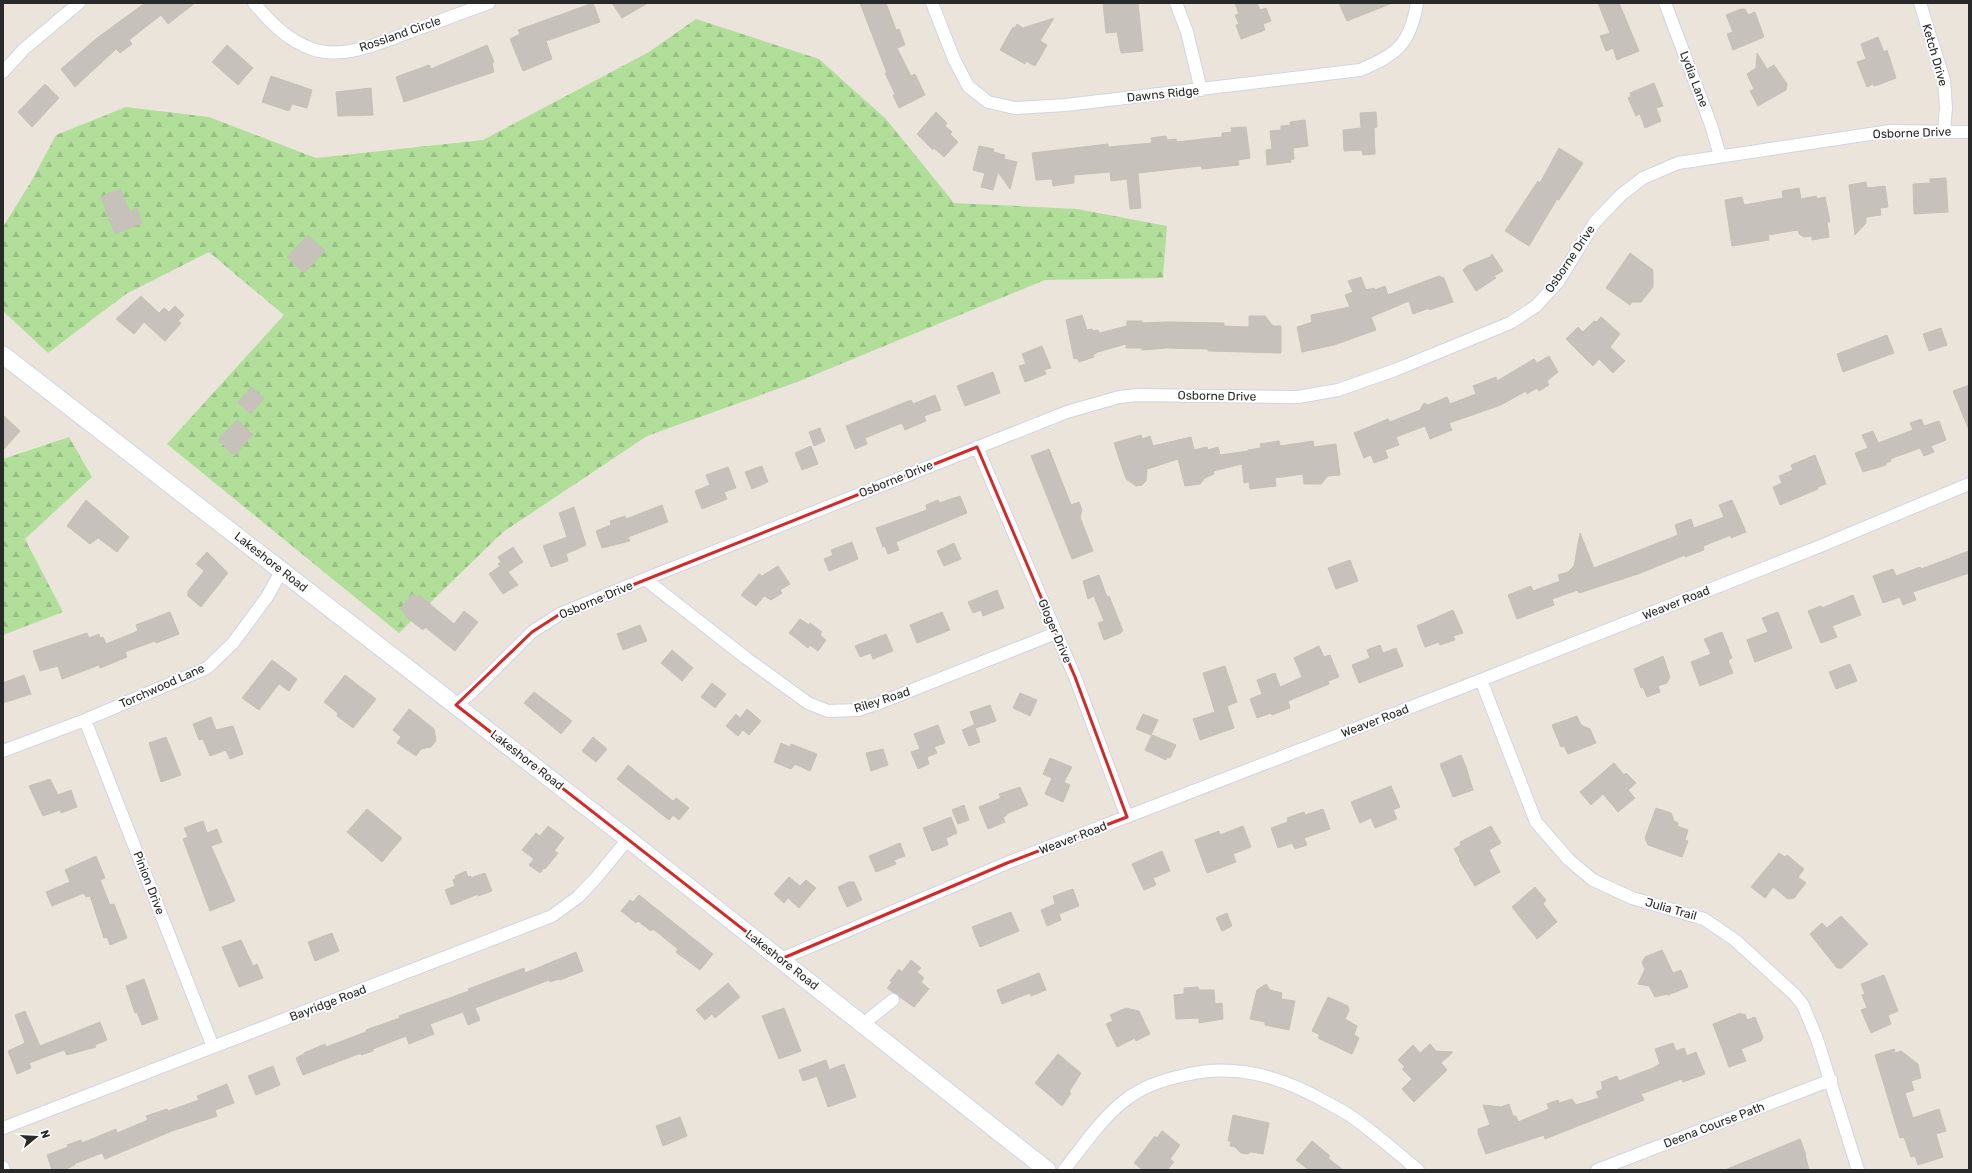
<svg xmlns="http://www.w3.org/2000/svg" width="1972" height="1173" viewBox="0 0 1972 1173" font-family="Rubik,sans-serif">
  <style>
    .forest { fill: url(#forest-firs) }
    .building { fill: #c6c1bb; stroke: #c6c0b5 }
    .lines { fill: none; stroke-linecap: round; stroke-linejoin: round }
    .street-casing { stroke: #d0d4e1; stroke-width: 14 }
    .secondary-casing { stroke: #d0d4e1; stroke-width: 19 }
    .street { stroke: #fff; stroke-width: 12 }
    .secondary { stroke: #fff; stroke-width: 17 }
    .marked { fill: none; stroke: #d62828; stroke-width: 3; stroke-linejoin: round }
    .labels { text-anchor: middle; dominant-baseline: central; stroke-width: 4; stroke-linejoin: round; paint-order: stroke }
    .street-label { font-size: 12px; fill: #292929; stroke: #fff }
  </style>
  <defs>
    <pattern id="forest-firs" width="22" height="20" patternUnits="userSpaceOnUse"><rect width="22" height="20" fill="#b1df99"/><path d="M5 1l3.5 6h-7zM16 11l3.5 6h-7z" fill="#98bf84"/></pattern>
  </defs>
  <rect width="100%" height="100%" fill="#ebe4db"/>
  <!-- forest -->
  <path class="forest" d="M696,19L819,59L886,119L954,203L1077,209L1167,226L1163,278L1045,280L797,382L647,436L503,532L399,633L167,444L284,315L209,252L126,294L48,353L3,311V227L32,180L56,135L126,107L209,117L316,158L483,140L649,52Z
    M69,437L92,477L25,539L63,612L3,635V459Z"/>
  <!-- building -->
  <path class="building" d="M145,3H195L168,24L161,15L129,40L132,44L120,53L116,49L75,87L61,69L97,38Z
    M593,3L600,22L546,41L552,59L523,71L510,39L520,34L518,30Z
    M612,3H648L622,18Z
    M860,3H886L896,30L899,29L905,45L897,48L911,76L915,74L925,95L899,108L893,95L895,94L885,73H887Z
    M1103,3H1138L1143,51L1121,53L1117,32L1106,33Z
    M1235,3H1257L1260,10L1266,8L1271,21L1263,24L1265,30L1241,39L1236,25L1239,24L1235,15L1239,14Z
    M1339,3H1390V4L1347,21Z
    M1598,3H1619L1639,51L1617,60L1613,48L1606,51L1600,36L1610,33Z
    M1741,9H1745L1748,15L1755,12L1764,37L1733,50L1727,34L1733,32L1726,15Z
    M1054,18L1040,41L1047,45L1035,66L1026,61L1025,64L1000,50L1013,27L1015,28L1017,24L1023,28Z
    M1878,37L1884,52L1887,50L1896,78L1878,85L1874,86L1873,84L1867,87L1857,62L1866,59L1861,44Z
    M227,45L253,68L238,85L212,62Z
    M487,45L494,62L492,63L494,72L404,102L396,77L429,65L431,69Z
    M1757,53L1767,69L1774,65L1787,84L1786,90L1758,106L1750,91L1754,89L1747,74L1756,68Z
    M271,76L312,90L307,108L292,104L289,111L262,102Z
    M1654,83L1663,106L1656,108L1661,121L1645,128L1640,114L1636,116L1628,98L1631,97L1630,93Z
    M45,84L59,98L32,127L18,112Z
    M371,88L373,115L338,116L336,92Z
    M936,112L947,123L945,126L952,132L950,134L958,142L944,157L934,148L933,150L917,134Z
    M1376,112L1377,127L1374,128L1375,154L1363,155L1362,150L1344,151L1343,130L1361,128L1360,113Z
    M1305,120L1308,146L1293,148L1294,159L1290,160L1291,162L1267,165L1266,150L1272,149L1270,131L1281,130V126L1291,125L1290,122Z
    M1246,127L1250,158L1238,160L1239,165L1202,169L1201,166L1138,173L1141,208L1130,209L1127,179L1111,181L1110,172L1074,175V183L1053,186L1052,179L1036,180L1032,153L1108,144V147L1152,143L1151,138L1166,136L1167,140L1176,139L1177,142L1211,138L1222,137V133L1232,132L1231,128Z
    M979,146L994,149L993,152L1005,155L1004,159L1017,162L1010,189L998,172L993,190L981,187L985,173L973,170Z
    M1559,148L1583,163L1559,200L1557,199L1529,246L1505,231L1538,181L1540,183Z
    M1946,178L1948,212L1914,214L1913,184L1930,183V179Z
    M1866,182L1867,188L1885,186L1888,207L1880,208L1881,215L1866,217V223L1855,235L1849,185Z
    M1799,188L1801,199L1816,196L1817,199L1825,197L1830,222H1827L1829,237L1812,240V236L1804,237L1799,234L1798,230L1768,235L1769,240L1732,246L1725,200L1742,197L1744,205L1783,198L1782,191Z
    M120,189L130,212L137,208L142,223L115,234L101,197Z
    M308,235L325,251L304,273L287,257Z
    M1630,253L1653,270V287L1641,302H1632L1630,305L1606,288Z
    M1492,254L1503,271L1494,276L1496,278L1476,291L1463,270L1467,266L1490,257Z
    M1439,276L1444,278L1453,302L1429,310V308L1413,314L1409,301L1371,317L1376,330L1334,345L1302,352L1297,327L1312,322L1311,315L1350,307L1345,295L1353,292L1348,281L1361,277L1366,290L1374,288L1375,290L1385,286L1388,295Z
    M141,296L159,313L164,308L169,312L175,306L184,315L178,321L181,323L165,341L144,322L134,334L116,319Z
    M1082,315L1087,330L1092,329L1093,331L1098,330L1099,333L1127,326V321H1142V323L1167,322L1224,323V326L1249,327V316H1265L1273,326H1281V353L1208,351V349L1167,348L1142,350V348H1126V344L1098,352L1093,355L1094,357L1079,362L1077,358L1074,359L1066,320Z
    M1601,317L1620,334L1610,347L1625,361L1613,373L1599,359L1593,366L1566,339L1578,327L1583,332L1594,321L1596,322Z
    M1941,328L1947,345L1929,351L1923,334Z
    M1887,335L1894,353L1843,372L1837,354Z
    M1042,346L1051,368L1044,370L1046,374L1025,382L1019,366L1026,364L1022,354Z
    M1549,356L1558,372L1547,381L1549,385L1539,391L1537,388L1527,394L1526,391L1501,405L1449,423L1452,430L1430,439L1425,426L1396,437L1399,445L1385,450L1388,458L1374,463L1371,455L1364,458L1354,433L1388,419L1390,422L1420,410L1424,403L1428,405L1447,397L1450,404L1476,394L1473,386L1496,377L1497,381L1534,359L1537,363Z
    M993,372L1000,393L965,406L957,386Z
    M1969,385V430L1953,391Z
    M251,387L264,398L251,414L238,403Z
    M935,395L941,410L924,416L926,421L905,430L902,423L865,438L867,444L855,449L846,426L911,400L913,404Z
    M3,415L20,431L3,450Z
    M1921,419L1924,426L1939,421L1946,440L1931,446L1934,452L1924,456L1920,448L1890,459L1891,461L1886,463V465L1863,472L1855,453L1868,448L1862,435L1873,431L1878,443L1913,430L1910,423Z
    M237,420L253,435L234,456L218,439Z
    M820,428L825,441L814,446L809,432Z
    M1141,435L1142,439L1150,436L1153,446L1191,437L1194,450L1207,447L1208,450L1218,447L1220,455L1248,451V450L1261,448L1260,444L1279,441L1280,446L1313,441L1314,447L1336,444L1340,475L1328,476L1321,484H1304L1303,474L1275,478L1276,486L1250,489L1249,482L1244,483L1242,464L1213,471L1214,474L1205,478L1200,484L1185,486L1178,459L1147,469L1146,481L1142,485L1136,486L1126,479L1114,443Z
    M811,446L818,464L802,470L795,453Z
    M1049,449L1071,505L1079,502L1082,510L1080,517L1093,551L1072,559L1031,456Z
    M1815,455L1826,484L1818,487V489L1780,505L1773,487L1782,483L1779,476L1793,470L1791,465Z
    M762,466L768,482L752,489L745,472Z
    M728,467L736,488L724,492L727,499L702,509L695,491L710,485L706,475Z
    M960,496L967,513L896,542L899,550L888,554L885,546L883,547L876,528L927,510L926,505L938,500L939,503Z
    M86,500L129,537L117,552L98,538L90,544L67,526Z
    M1732,500L1746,532L1731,538V535L1703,546L1704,550L1685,557V555L1638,574L1579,593L1578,590L1552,599L1554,605L1517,619L1508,595L1531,586L1533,591L1560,581L1558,575L1568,572L1574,566L1580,533L1594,568L1678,535L1675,525L1691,519L1694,528L1724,517L1719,505Z
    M662,505L668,522L628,537L630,541L602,548L596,531L611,525L610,521L625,516L626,519Z
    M574,507L586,545L566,554L568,561L551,567L543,546L567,537L559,513Z
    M852,542L858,559L829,571L824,559L833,555L831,550Z
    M954,543L961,559L944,566L937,551Z
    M513,547L523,562L508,572L518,585L503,594L489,574L500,566L498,564L501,562L498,557Z
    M1969,551V573L1913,592L1916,600L1903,605L1900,597L1883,603L1873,576L1893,569L1896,576L1920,567L1921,569Z
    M207,552L228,573L201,607L188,596V591L204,571L196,564Z
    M1350,560L1358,581L1336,589L1328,568Z
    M778,566L790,584L780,590L782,593L771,600L764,596L756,606L741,595L759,574L762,576Z
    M1099,575L1107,597L1109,596L1123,631L1121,632V633L1104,640L1098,623L1104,621L1094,596L1088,599L1083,581Z
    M997,590L1004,608L983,616L981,610L973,613L968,602Z
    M412,594L417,598L419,595L454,624L464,611L478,622L455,651L425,627L423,630L405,616L406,614L400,609Z
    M1853,595L1861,615L1832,626L1837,637L1821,643L1808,611L1821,606L1822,608Z
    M1453,610L1463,633L1453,636L1455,640L1440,645L1439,642L1425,647L1417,626Z
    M170,612L179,634L156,643L155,641L125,652L127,657L100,668L99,665L62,679L58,666L40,671L33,651L87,633L89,638L99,634L100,638L103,637L106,644L138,631L136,625Z
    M942,612L950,630L917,643L910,625Z
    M1778,612L1792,648L1755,662L1747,640L1768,632L1762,618Z
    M800,619L809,625L810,623L822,632L820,635L826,640L818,651L810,645L808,648L789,633Z
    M640,625L647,641L623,650L617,634Z
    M1722,632L1732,658L1728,660L1733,673L1700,686L1691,662L1711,654L1704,639Z
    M886,634L893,651L873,659L871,653L860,657L855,646Z
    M1380,645L1383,653L1396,648L1403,666L1359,683L1352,665L1370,658L1367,650Z
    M1319,646L1324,657L1330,655L1339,677L1328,681L1329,684L1288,701L1290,708L1272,715L1271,713L1257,718L1250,699L1262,694L1257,680L1275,673L1280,687L1302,677L1294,658Z
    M672,650L693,668L682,681L661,663Z
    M1663,656L1670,677L1667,683L1658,686L1660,692L1647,697L1643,687L1641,688L1634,669Z
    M272,660L297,679L289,691L279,684L259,710L242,698Z
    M1850,664L1857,681L1836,689L1829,672Z
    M1225,666L1237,702L1227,706L1234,728L1200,740L1193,719L1215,712L1203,673Z
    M24,675L31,694L3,703V683Z
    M345,675L376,699L353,728L337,716L338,713L324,702Z
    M712,683L726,694L715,708L701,697Z
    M534,692L572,721L561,734L524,703Z
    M1020,693L1037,700L1030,716L1013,708Z
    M990,705L996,721L976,728L970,712Z
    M409,709L434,729L436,741L431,747L421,749L416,756L397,743L401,737L393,730Z
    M747,709L761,721L749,735L743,730L738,736L726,726L736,714L740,718Z
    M1143,714L1158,720L1151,735L1136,729Z
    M1577,716L1581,725L1590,729L1596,743L1568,754L1564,746L1561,747L1552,725Z
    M211,717L216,730L233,726L243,754L230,759L226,750L210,756L203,739L199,740L193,724Z
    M938,725L945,743L934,747L937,753L927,757L929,764L918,769L911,752L920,749L914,734Z
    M974,725L980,742L969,746L962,730Z
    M1152,735L1176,745L1170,758L1167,757L1166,760L1145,750Z
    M166,737L181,775L161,782L149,743Z
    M593,737L607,749L596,762L582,751Z
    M781,743L790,747L791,744L817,754L810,771L795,764L791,769L774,762Z
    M883,749L888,765L871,771L866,753Z
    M1461,755L1466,767L1473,790L1453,797L1440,764Z
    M1050,758L1072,767L1064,782L1070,785L1063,802L1045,794L1052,778L1043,774Z
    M1614,763L1624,775L1626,773L1636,783L1628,790L1635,798L1618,812L1603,794L1591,805L1580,792Z
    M628,765L673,801L676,798L689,808L679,820L673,815L669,820L617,779Z
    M50,779L58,795L71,790L77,807L61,813L60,810L43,816L29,786Z
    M1391,786L1400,807L1393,810L1397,819L1375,828L1371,818L1360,823L1351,802Z
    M1020,787L1028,805L1006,814L1007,815L1003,817L1005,822L988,829L979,807L1001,798L999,794Z
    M964,805L969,820L958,824L952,810Z
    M1656,808L1671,813L1674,821L1678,823L1677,826L1688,830L1685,840L1688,841L1682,857L1648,845L1645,838Z
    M367,809L402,838L382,862L347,832Z
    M1323,809L1330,829L1304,838L1307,845L1295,849L1292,843L1278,848L1271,828L1288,822L1287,818L1304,812L1305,815Z
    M951,817L957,833L946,838L948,845L932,851L923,828Z
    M203,821L207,833L217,829L222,842L211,846L235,901L210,911L183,839L188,837L184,828Z
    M548,826L564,838L554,851L558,853L545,869L544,868L540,873L529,865L534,859L522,850L536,833L540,836Z
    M1243,826L1251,847L1233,854L1236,862L1207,873L1195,840L1219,831L1220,835Z
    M1491,826L1501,843L1489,850L1500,872L1475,886L1459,860L1460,859L1454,849L1461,845L1460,842Z
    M900,843L905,856L894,860L896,864L876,872L869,856Z
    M1162,851L1170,871L1153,878L1156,885L1144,890L1132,864Z
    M1779,853L1785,857L1787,855L1804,869L1798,877L1806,883L1794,898L1788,899L1773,887L1765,898L1751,887Z
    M96,856L105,878L100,880L110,905L114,904L127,938L110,945L107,937L104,938L90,896L86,897L84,893L52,906L46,892L70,882L65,870Z
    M466,871L468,877L471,876V878L485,873L492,891L478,896V894L451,905L445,890L455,886L453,880L456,878L455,876Z
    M789,877L800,886L806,880L816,888L799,908L788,898L784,903L774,894Z
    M849,882H854L862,900L847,907L838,887Z
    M1535,887L1546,900L1543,904L1557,922L1537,939L1512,907Z
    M1073,889L1079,906L1059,914L1061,920L1047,926L1041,910L1055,904L1053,896Z
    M639,895L713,954L700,970L676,952L678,949L653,929L651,931L638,921L636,923L621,911L630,900L633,902Z
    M1011,912L1019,931L980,947L972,927Z
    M1227,913L1232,926L1222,931L1216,918Z
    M1841,916L1868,944L1842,968H1837L1810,934L1822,923L1827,928Z
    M332,933L339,951L315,961L308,942Z
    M241,940L253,966L257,964L263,978L239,987L222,947Z
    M1662,950L1673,973L1681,970L1688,987L1668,995L1667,994L1655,997L1649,986L1638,984L1645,969L1642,962L1645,957Z
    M576,952L583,971L560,980L559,979L550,982L549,980L475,1008L480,1020L468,1025L463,1012L430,1024L434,1034L409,1044L406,1036L373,1049V1051L361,1055V1053L303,1075L296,1058L304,1054V1053L325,1044L326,1047L366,1032V1030L400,1018L399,1016L469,991L468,989L524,968L525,973Z
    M911,960L921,968L917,972L924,978L921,982L929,989L914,1007L887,988L892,982L890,981L899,969L902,972Z
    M1039,973L1046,990L1031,996L1030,993L1002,1004L997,990Z
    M1884,975L1898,1011L1888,1015L1891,1024L1871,1033L1861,1010L1867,1008L1862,995L1865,994L1861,984Z
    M144,979L158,1019L142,1025L137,1012L135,1013L126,986Z
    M728,983L740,997L715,1018L712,1014L705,1020L696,1010Z
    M1266,984L1270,990L1282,993L1281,999L1295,1001L1289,1030L1265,1025V1022L1250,1019L1257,990Z
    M1198,987L1199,990H1214L1215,1004L1222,1003L1223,1019L1199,1023V1018L1176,1019L1174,995L1184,994V988Z
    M1328,997L1348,1006L1349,1011L1345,1019L1357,1026L1354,1035L1359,1038L1352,1054L1318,1038L1320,1035L1312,1031Z
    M784,1008L801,1051L779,1059L762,1016Z
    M1126,1008L1139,1011L1150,1034L1136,1041L1135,1038L1117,1047L1106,1024L1113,1021L1110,1015Z
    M25,1011L40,1046L100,1022L107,1040L95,1045L96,1047L67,1055L64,1050L29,1063L31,1068L17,1074L8,1051L25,1043L15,1015Z
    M1741,1013V1015L1745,1014L1747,1020L1755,1017L1763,1037L1761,1041L1741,1049L1746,1061L1729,1067L1713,1024Z
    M1673,1043L1676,1051L1684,1048L1687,1056L1696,1052L1705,1074L1683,1082L1682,1079L1641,1094L1644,1100L1545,1139L1544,1135L1486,1154L1478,1133V1129L1490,1125L1483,1105L1501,1107L1509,1104L1513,1116H1516L1518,1122L1549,1109L1547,1104L1558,1100L1559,1103L1572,1099L1576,1105L1599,1098L1596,1092L1603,1089L1601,1082L1617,1076L1619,1081L1653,1068L1660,1064L1655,1049Z
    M1430,1044L1436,1051L1453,1052L1441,1063L1447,1070L1414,1102L1402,1089L1412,1079L1402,1069L1405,1067L1398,1060L1413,1045L1420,1053Z
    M1894,1049L1895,1053L1901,1051L1918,1064L1921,1078L1911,1081L1914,1090L1905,1093L1913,1118L1939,1109L1946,1131L1936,1134L1943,1157L1918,1165L1915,1156L1911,1157L1904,1137L1900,1138L1875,1055Z
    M1058,1054L1081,1073L1069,1092L1071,1093L1062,1106L1035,1083Z
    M826,1060L829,1070L844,1064L856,1097L828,1107L817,1076L803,1081L799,1070Z
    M273,1066L280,1085L256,1095L248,1076Z
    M227,1084L234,1103L215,1110L217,1116L172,1131L105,1159L102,1153L74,1164L75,1165L64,1170H52L47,1155L68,1147L67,1145L81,1140L82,1143L116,1129L117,1133L148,1120L146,1116L167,1109L168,1111L199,1100L197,1096Z
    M1233,1115L1269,1123L1263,1154L1251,1152L1247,1154L1241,1153L1235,1147L1230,1146L1231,1141H1228Z
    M680,1117L687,1136L663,1146L656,1126Z
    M1162,1131L1180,1145L1170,1159L1174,1162L1167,1170H1143L1134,1163L1155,1136L1157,1138Z
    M1800,1139L1806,1155H1805L1809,1170H1725Z
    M1312,1141L1330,1156L1328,1158L1343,1170H1309L1296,1160Z"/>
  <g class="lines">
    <defs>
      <path id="street" d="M254,3C271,23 287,40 312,49C345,61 390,39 420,28C443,20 466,11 489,3
        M932,3L954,59L968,86L988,102L1015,108L1066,105L1360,70C1397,54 1410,45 1417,3
        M1176,3L1187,32L1201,90
        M1665,3L1711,125L1720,156
        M1920,3L1944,80L1946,108L1944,131
        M3,72L24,49L79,3
        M977,447L1075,677L1127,817
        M645,579L746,658L808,703L828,711L858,710L882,702L1056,633
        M1481,680L1536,822L1569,860L1593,880L1632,898L1704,919L1735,940L1795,995L1803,1005L1817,1039L1858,1170
        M456,705L472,692L532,632L560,614L645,579L1067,412L1119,397L1137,395L1298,397L1338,390L1395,370L1510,323L1536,306L1558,282L1595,222L1621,195L1643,178L1678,163L1890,131L1969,132
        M85,720L213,1047
        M3,751L85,720L207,668L233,643L267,597L282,570
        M781,959L1007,863L1481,680L1818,547L1969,484
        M863,1024L893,1000
        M3,1128L552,916L578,897L596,878L628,839
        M3,1167L4,1170
        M1064,1170C1084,1145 1103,1116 1128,1098C1144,1086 1163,1080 1181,1076C1233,1062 1281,1076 1326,1102C1335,1107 1344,1111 1352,1117C1375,1133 1396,1152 1418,1170
        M1597,1170L1831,1080"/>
      <path id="secondary" d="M3,355L628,839L1047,1170"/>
    </defs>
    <!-- street casing -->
    <use href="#street" class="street-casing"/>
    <!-- secondary casing -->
    <use href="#secondary" class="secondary-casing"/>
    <!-- street -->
    <use href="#street" class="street"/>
    <!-- secondary -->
    <use href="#secondary" class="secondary"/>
  </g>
  <!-- marked area -->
  <path class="marked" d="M977,447L1075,677L1127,817L1007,863L781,959L456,705L532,632L560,614Z"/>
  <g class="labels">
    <!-- street labels -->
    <g class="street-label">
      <text transform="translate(400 34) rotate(-19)">Rossland Circle</text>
      <text transform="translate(1935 55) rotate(74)">Ketch Drive</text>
      <text transform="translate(1694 79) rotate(69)">Lydia Lane</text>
      <text transform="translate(1163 94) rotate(-6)">Dawns Ridge</text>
      <text transform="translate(1912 133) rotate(-2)">Osborne Drive</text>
      <text transform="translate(1570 259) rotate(-56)">Osborne Drive</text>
      <text transform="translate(1217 396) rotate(1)">Osborne Drive</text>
      <text transform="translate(896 479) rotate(-22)">Osborne Drive</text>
      <text transform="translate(271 562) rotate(38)">Lakeshore Road</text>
      <text transform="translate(596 600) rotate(-23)">Osborne Drive</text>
      <text transform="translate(1676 603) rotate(-22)">Weaver Road</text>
      <text transform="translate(1055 631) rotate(67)">Gloger Drive</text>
      <text transform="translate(162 686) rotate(-24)">Torchwood Lane</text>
      <text transform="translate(882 700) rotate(-18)">Riley Road</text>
      <text transform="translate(1375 721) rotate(-21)">Weaver Road</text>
      <text transform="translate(527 760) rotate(38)">Lakeshore Road</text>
      <text transform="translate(1073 838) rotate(-21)">Weaver Road</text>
      <text transform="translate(149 883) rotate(69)">Pinion Drive</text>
      <text transform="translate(1671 909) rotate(16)">Julia Trail</text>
      <text transform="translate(782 960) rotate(38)">Lakeshore Road</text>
      <text transform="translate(328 1003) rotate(-21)">Bayridge Road</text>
      <text transform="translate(1714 1125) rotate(-21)">Deena Course Path</text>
    </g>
  </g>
  <!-- border -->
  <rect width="1972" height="1173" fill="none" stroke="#292929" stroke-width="8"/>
  <!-- north arrow -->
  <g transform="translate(36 1137) rotate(72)" stroke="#ffffff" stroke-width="3" paint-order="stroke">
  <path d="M0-3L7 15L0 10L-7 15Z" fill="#292929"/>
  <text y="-6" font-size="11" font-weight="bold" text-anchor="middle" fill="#292929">N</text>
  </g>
</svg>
